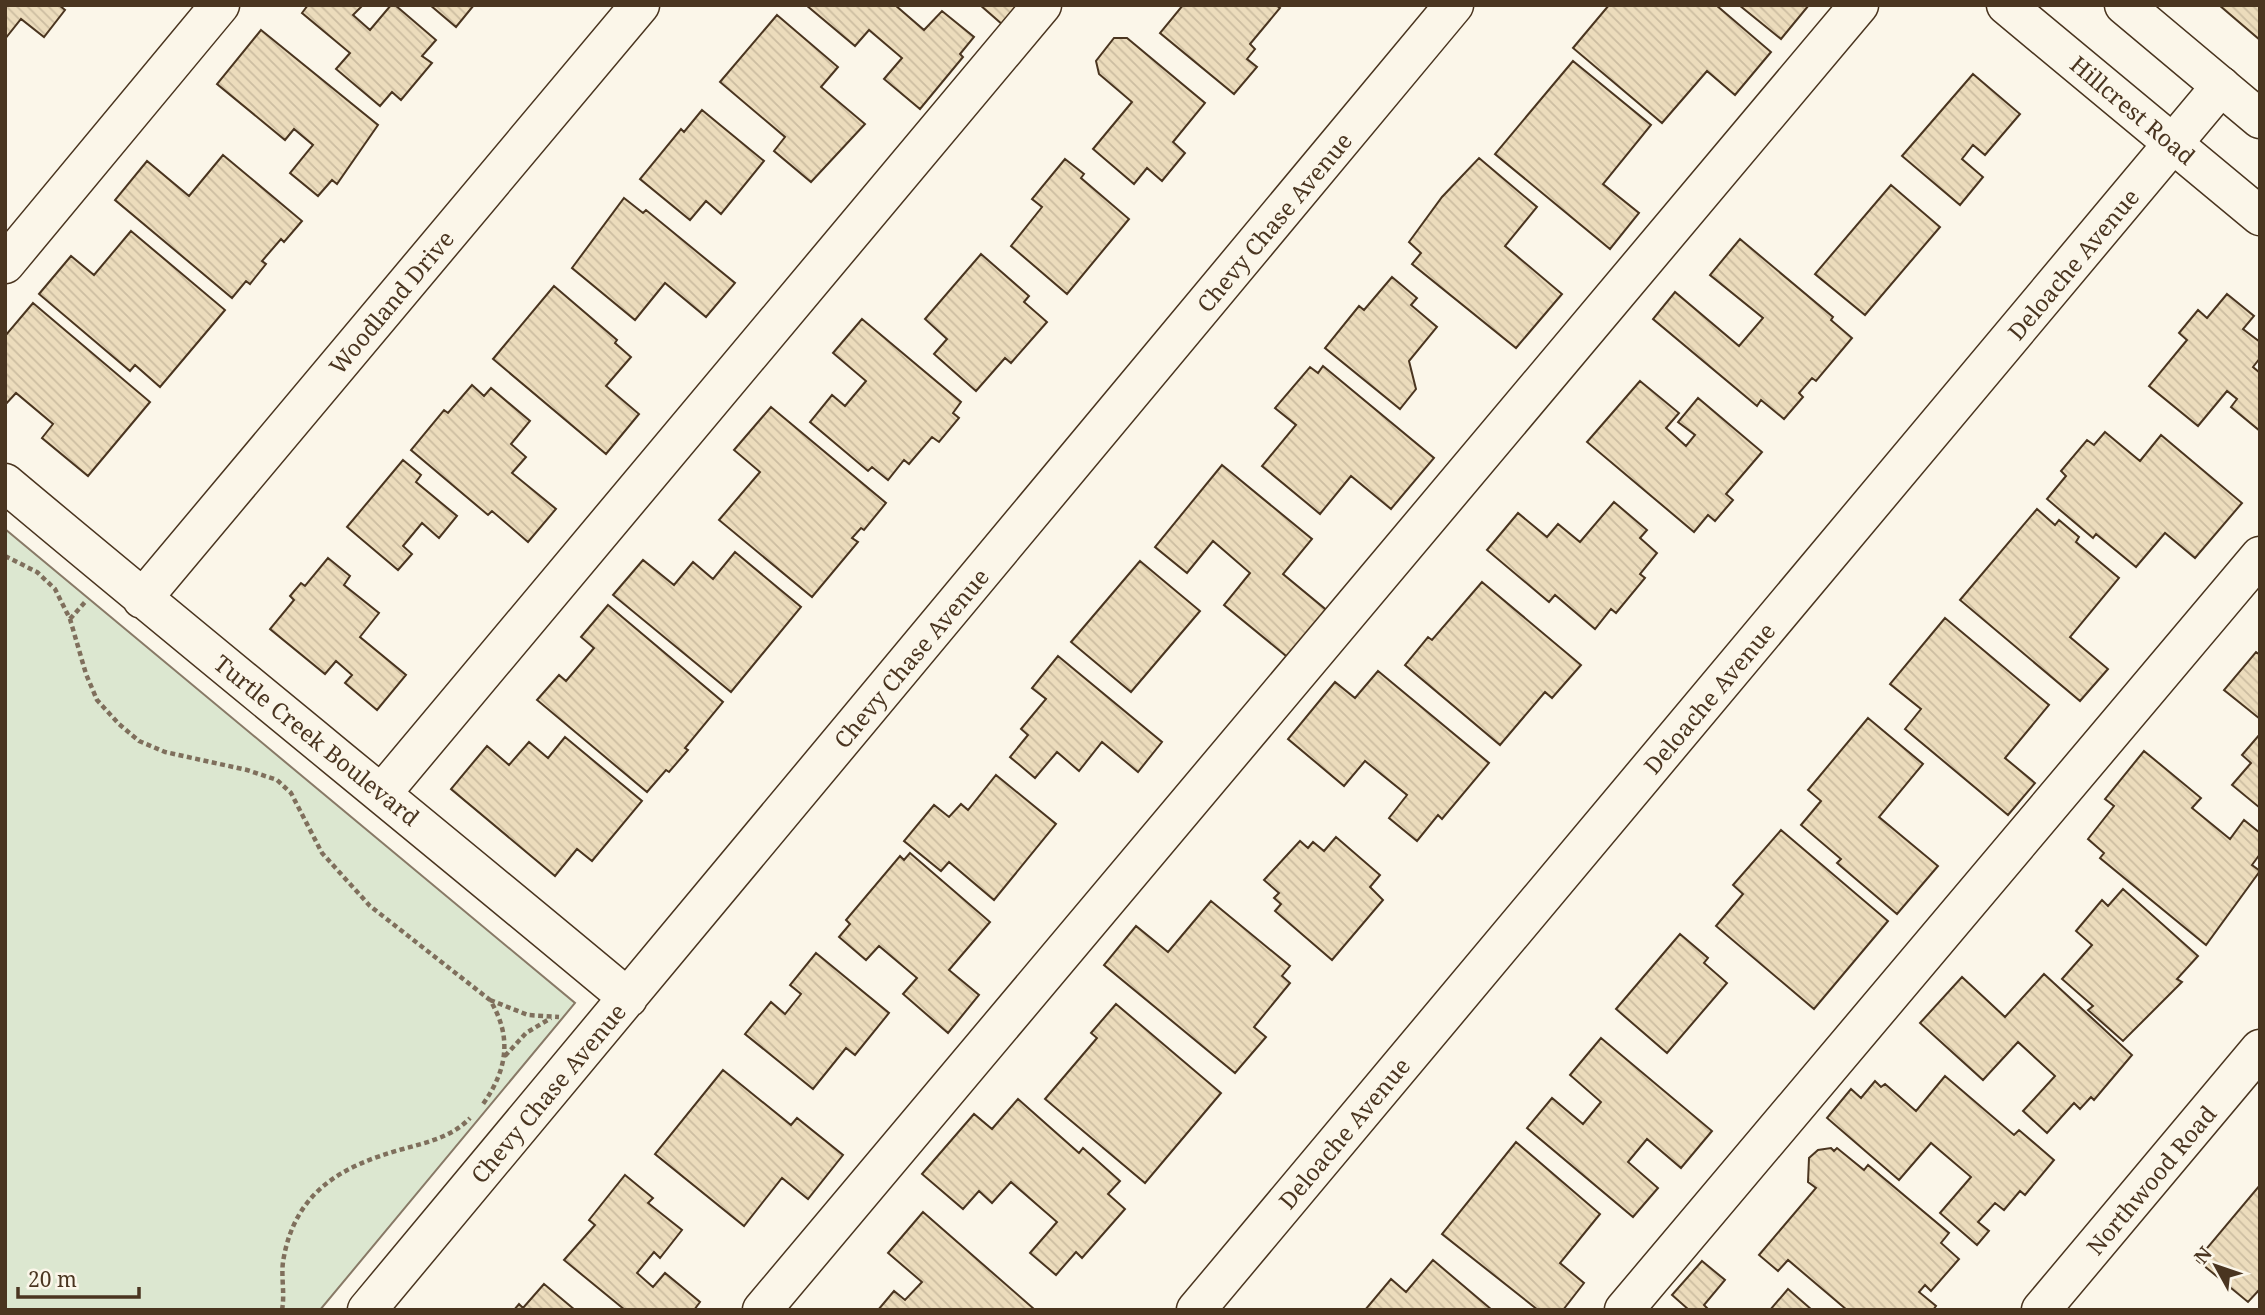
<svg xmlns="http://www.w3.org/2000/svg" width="2265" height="1315" viewBox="0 0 2265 1315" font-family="'Noto Serif',serif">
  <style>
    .park { fill: #dce7d0; stroke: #887966; stroke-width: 2 }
    .building { fill: url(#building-back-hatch); stroke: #4a3520; stroke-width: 2 }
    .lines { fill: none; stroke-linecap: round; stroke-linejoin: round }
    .minor-casing { stroke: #4a3520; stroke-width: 41 }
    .major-casing { stroke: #4a3520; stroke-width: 41 }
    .path { stroke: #7f6f5c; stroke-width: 4.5; stroke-dasharray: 5 3.5; stroke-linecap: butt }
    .minor { stroke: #fbf6e9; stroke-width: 38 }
    .major { stroke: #fbf6e9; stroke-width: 38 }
    .labels { text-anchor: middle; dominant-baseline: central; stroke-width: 5; stroke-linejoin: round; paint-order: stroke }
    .street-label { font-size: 23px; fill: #4a3520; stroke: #fbf6e9 }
  </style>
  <defs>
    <pattern id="building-back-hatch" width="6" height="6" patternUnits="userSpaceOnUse" patternTransform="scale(1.75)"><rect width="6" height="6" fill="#ecdcbc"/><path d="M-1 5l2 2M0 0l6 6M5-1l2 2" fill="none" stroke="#ccbda1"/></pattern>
  </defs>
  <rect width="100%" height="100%" fill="#fbf6e9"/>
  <!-- park -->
  <path class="park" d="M5,529L575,1003L320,1310H5Z"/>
  <!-- building -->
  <path class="building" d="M5,5H59L65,10L44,37L21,19L5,39Z
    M308,5H359L361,7L353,15L370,30L391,5H395L436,40L422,56L432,63L401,100L392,92L380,106L336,69L350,53L302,13Z
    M430,5H474L456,27Z
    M806,5H895L924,30L942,11L974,37L960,54L963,57L920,109L884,79L902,58L869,30L855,46Z
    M980,5H1019L1003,25Z
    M1183,5H1276L1280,8L1250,44L1255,49L1247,59L1257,67L1234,94L1160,33Z
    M1609,5H1716L1771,52L1735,95L1707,71L1662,123L1573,48Z
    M1739,5H1809L1781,39Z
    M2219,5H2260V40Z
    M777,15L838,67L821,87L865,124L811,182L774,151L785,137L720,82Z
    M261,30L378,125L337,184L332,180L318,196L290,173L313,145L294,129L285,140L217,84Z
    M1114,38H1127L1205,103L1173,142L1185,153L1162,181L1147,168L1134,184L1093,149L1132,102L1099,74L1096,61Z
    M1573,61L1651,125L1603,184L1639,213L1610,249L1495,154Z
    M1973,74L2020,114L1985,155L1973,145L1962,159L1983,177L1960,205L1902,156Z
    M702,110L764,161L721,214L706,201L690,220L640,179L681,129L684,132Z
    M223,155L302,221L284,242L281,239L262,261L266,264L250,284L246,281L232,298L115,200L147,161L189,196Z
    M1479,158L1537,207L1505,246L1562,294L1516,348L1412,264L1421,253L1409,242L1442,197Z
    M1065,159L1084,174L1081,178L1129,219L1067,294L1011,246L1042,207L1032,199Z
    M1891,185L1940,227L1865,315L1815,274Z
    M624,198L643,213L646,210L735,283L706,317L665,283L635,320L572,268Z
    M131,231L225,310L160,387L135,365L130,371L39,294L71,256L94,275Z
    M1740,239L1833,317L1831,320L1852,338L1816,381L1812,378L1799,393L1803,397L1784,419L1761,400L1757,406L1653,319L1675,292L1739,346L1763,318L1710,275Z
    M981,254L1029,296L1024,302L1047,322L1011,363L1005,358L976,391L934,354L947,339L925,319Z
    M1392,277L1417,298L1411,305L1437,327L1409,361L1416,389L1400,409L1325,348L1359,306L1364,310Z
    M554,286L617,340L615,343L631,357L606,386L639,414L606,454L493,359Z
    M2227,294L2254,316L2243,329L2260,342V358L2253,367L2260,373V431L2231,407L2237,399L2227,391L2198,426L2149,386L2187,340L2179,333L2198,310L2207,318Z
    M33,303L150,402L88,476L42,438L53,424L16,393L5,405V336Z
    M862,319L961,402L953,413L959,418L939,442L932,437L909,464L904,460L888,480L872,467L868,471L810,422L832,395L845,406L866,381L833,353Z
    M1323,366L1434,458L1391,509L1351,476L1320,514L1262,466L1296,425L1275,408L1310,367L1318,373Z
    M1640,381L1679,413L1666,428L1686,446L1695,435L1678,422L1698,398L1762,452L1726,494L1733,500L1715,521L1708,515L1694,532L1587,442Z
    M472,385L484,396L491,388L530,421L511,444L526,457L512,473L556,509L528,542L492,511L488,515L411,450L444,410L448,413Z
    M771,407L886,503L864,530L861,528L852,538L858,542L812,597L719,520L760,472L734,450Z
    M2105,432L2140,461L2161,435L2242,503L2195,558L2165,533L2136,567L2096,534L2093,538L2047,499L2066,476L2061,471L2087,440L2094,445Z
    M403,460L421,475L416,482L457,516L439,538L422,523L403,546L412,554L398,570L347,527Z
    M1222,465L1312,539L1283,574L1330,613L1291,660L1224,605L1250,573L1213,541L1187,573L1155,547Z
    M1614,502L1647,530L1640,538L1657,553L1640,574L1645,578L1616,613L1611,609L1595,629L1555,595L1549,602L1487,550L1518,513L1547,537L1558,524L1580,542Z
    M2037,509L2055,525L2059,520L2079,537L2076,542L2119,578L2070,637L2108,669L2080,701L1960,600Z
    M735,552L801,607L731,692L613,595L643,560L674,585L693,562L713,579Z
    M328,558L350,576L344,585L379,613L360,637L406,675L377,710L345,683L352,675L336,661L325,674L270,629L294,600L290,596L301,583L305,586Z
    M1140,561L1200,611L1131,692L1071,642Z
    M1482,582L1581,665L1552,698L1545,692L1500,745L1405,665L1428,637L1432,640Z
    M608,605L723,702L685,748L688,750L669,772L666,770L647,792L537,700L559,675L566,681L594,648L581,637Z
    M1945,618L2049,705L2005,758L2035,783L2008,815L1905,729L1921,709L1890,684Z
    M2256,652L2260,655V719L2224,690Z
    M1058,656L1162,742L1138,772L1102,742L1079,771L1057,752L1035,778L1010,757L1028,735L1021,729L1046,699L1032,688Z
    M1378,671L1489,763L1442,819L1438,815L1417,841L1389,818L1407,795L1365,761L1344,786L1288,739L1335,682L1355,698Z
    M1868,718L1923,764L1879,817L1938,866L1897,914L1837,863L1841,859L1801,825L1821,801L1808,790Z
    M2260,734V808L2232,785L2251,763L2242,755Z
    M565,737L642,801L592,861L577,849L555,876L451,789L487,746L509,765L529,742L548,758Z
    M2144,751L2201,798L2192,808L2230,839L2244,820L2260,833V854L2252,865L2260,871L2206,945L2100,858L2104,853L2088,839L2114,806L2105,799Z
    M996,775L1056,824L994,900L949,862L941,871L904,841L934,805L949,817L961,804L968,810Z
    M1781,830L1888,921L1814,1009L1716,926L1743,894L1733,885Z
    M1336,837L1380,875L1370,887L1383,900L1332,960L1275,911L1281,904L1274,898L1279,893L1264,880L1300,841L1308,848L1313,842L1324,851Z
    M910,853L990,922L949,970L979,995L948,1033L903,994L917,978L879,946L866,960L839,937L850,924L846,920L900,856L904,860Z
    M2123,889L2198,956L2177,979L2182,982L2123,1041L2088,1010L2093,1006L2062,979L2092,945L2076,931L2102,900L2108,906Z
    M1211,901L1290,966L1282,976L1290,983L1254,1027L1266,1037L1235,1073L1104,965L1136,926L1168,952Z
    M1680,934L1708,958L1704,963L1727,983L1667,1053L1616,1009Z
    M816,953L889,1013L855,1055L846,1048L813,1089L745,1034L771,1002L785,1014L801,994L790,985Z
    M2044,974L2132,1055L2094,1100L2091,1097L2080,1109L2074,1103L2047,1133L2023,1111L2055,1076L2018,1042L1983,1080L1920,1023L1962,977L2005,1017Z
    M1116,1004L1221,1093L1145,1183L1045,1099L1097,1038L1091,1033Z
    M1601,1038L1712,1131L1681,1168L1647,1139L1628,1162L1658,1188L1633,1217L1527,1128L1552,1098L1583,1124L1601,1102L1570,1075Z
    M723,1070L791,1125L797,1118L843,1155L808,1199L782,1178L744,1226L655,1154Z
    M1945,1076L2014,1135L2019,1130L2054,1160L2025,1195L2020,1191L2004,1210L1995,1203L1978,1222L1989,1231L1977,1245L1940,1213L1971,1177L1931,1143L1899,1180L1827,1118L1851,1089L1861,1098L1875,1081L1881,1087L1885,1084L1916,1111Z
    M1018,1099L1079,1153L1083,1148L1120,1181L1108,1194L1125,1209L1082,1258L1076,1252L1056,1275L1030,1253L1057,1222L1011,1182L992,1203L979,1191L963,1209L922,1174L974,1114L992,1129Z
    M1516,1142L1600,1214L1560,1263L1584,1283L1563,1310H1538L1442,1234Z
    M1831,1148L1834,1151L1837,1148L1864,1170L1868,1165L1949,1233L1941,1243L1959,1259L1931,1291L1925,1285L1919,1292L1936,1306L1933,1310H1847L1788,1260L1778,1271L1759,1255L1816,1188L1808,1182L1809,1158L1818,1150Z
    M625,1175L653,1198L648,1203L682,1230L660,1258L654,1252L637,1273L653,1287L665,1273L700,1302L694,1310H625L564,1260L595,1225L589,1220Z
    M2260,1185V1289L2248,1302L2197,1260Z
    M923,1212L1034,1309L1033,1310H878L894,1291L905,1300L922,1282L888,1253Z
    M1433,1260L1492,1310H1365L1391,1279L1406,1292Z
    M1702,1261L1725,1280L1704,1305L1709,1310H1689L1672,1295Z
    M544,1284L575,1310H514L519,1304L523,1308Z
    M1788,1289L1812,1310H1770Z"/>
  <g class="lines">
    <defs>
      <path id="minor" d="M5,264L220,5
        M5,483C211,656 421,825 628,998
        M142,599L640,5
        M382,793L1042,5
        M367,1310L1454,5
        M762,1310L1859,5
        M1196,1310L2221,86
        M1624,1310L2260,556
        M2041,1310L2260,1049"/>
      <path id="major" d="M2006,5L2260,216
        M2124,5L2260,119"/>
    </defs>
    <!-- minor casing -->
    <use href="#minor" class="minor-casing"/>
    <!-- major casing -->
    <use href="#major" class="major-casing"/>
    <!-- path -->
    <path class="path" d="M5,556L37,572L55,589L70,619L86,674L97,700L119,724L139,741L165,752L247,770L277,780L291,793L322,853L370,906L490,1000C512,1036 508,1069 483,1104
      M70,619L86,601
      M490,1000L528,1015L559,1017
      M505,1056L526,1033L551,1018
      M282,1310C285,1294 281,1277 283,1262C294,1192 341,1166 403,1149C428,1142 452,1137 470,1118"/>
    <!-- minor -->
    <use href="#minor" class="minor"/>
    <!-- major -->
    <use href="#major" class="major"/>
  </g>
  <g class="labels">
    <!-- street labels -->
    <g class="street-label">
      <text transform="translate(2133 110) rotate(40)">Hillcrest Road</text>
      <text transform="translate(1274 222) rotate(-50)">Chevy Chase Avenue</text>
      <text transform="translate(2073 264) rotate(-50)">Deloache Avenue</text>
      <text transform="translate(391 302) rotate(-50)">Woodland Drive</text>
      <text transform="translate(911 658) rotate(-50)">Chevy Chase Avenue</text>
      <text transform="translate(1709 698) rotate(-50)">Deloache Avenue</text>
      <text transform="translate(317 740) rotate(39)">Turtle Creek Boulevard</text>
      <text transform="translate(548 1093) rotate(-50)">Chevy Chase Avenue</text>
      <text transform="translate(1344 1133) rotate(-50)">Deloache Avenue</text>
      <text transform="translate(2151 1180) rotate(-50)">Northwood Road</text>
    </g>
  </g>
  <!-- border -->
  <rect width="2265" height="1315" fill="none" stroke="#4a3520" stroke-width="14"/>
  <!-- north arrow -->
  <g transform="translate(2216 1266) rotate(310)" stroke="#fbf6e9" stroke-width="5" paint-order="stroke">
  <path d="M0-5L12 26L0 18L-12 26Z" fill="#4a3520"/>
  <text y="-10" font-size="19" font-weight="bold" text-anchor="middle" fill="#4a3520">N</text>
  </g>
  <!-- scale -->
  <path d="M18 1287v10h121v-10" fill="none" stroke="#4a3520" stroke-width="3.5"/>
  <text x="28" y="1287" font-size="21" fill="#4a3520" stroke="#fbf6e9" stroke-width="5" paint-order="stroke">20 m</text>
</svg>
